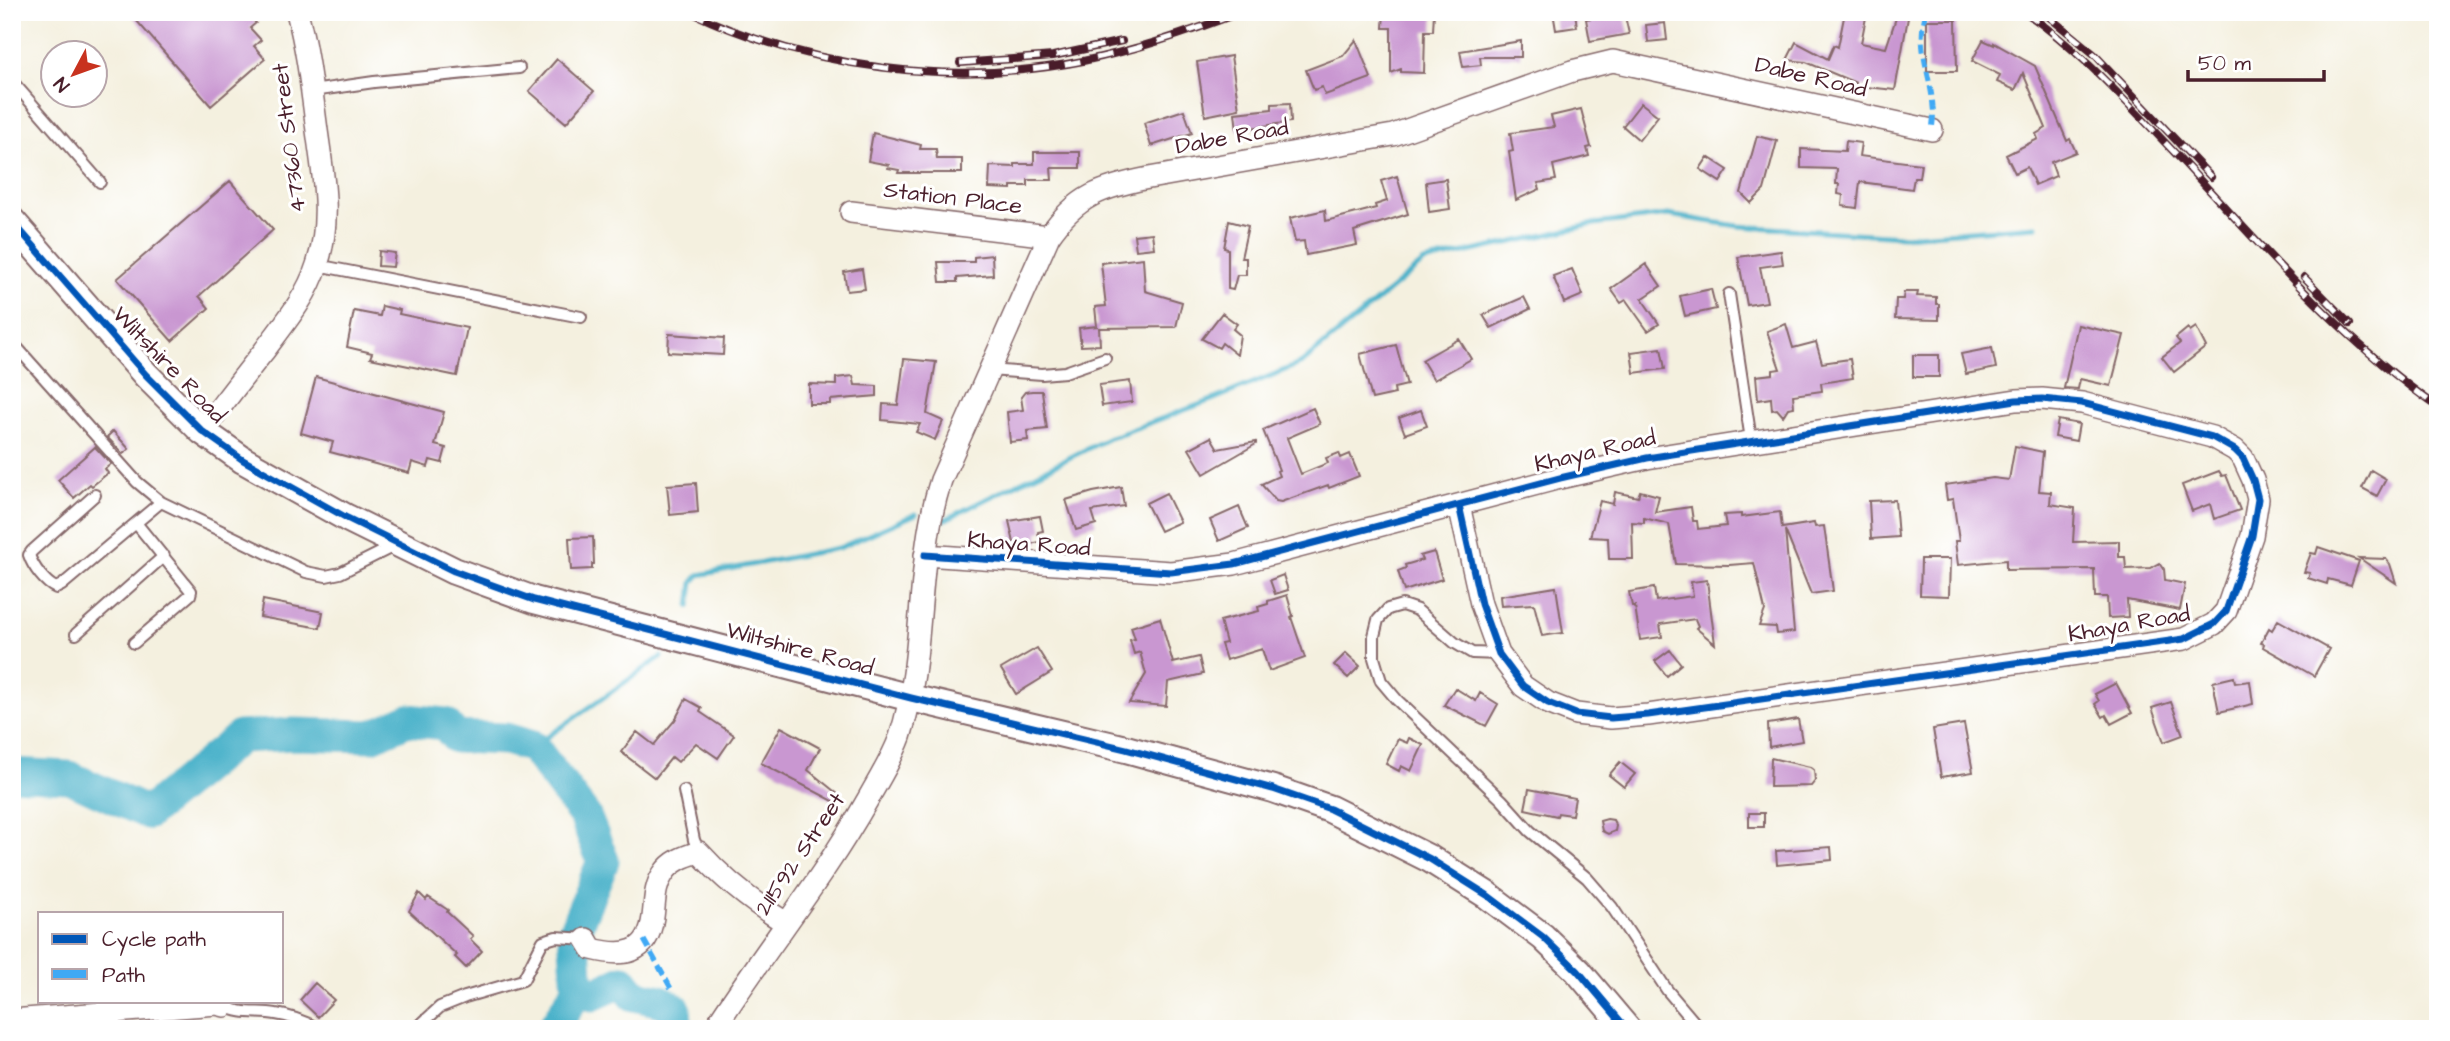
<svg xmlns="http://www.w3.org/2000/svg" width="2450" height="1041" viewBox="0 0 2450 1041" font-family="'Architects Daughter',sans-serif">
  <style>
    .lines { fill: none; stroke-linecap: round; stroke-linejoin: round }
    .stream { stroke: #4bb2ca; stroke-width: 5 }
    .river { stroke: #4bb2ca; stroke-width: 33 }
    .building { fill: #c997d1 }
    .service-casing { stroke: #86686a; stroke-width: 14 }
    .minor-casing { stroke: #86686a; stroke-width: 24 }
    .tertiary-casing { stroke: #86686a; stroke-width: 30 }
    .service { stroke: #fff; stroke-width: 10 }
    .minor { stroke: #fff; stroke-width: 21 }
    .tertiary { stroke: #fff; stroke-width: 26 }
    .rail-casing { stroke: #4a1f2b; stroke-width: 8 }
    .rail { stroke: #fff; stroke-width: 5; stroke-dasharray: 16; stroke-linecap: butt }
    .quiet { stroke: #3fa9f5; stroke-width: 5; stroke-dasharray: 10 5; stroke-linecap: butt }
    .cycleway-casing { stroke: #fff; stroke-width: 11 }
    .cycleway { stroke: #0057b8; stroke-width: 7 }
    .labels { text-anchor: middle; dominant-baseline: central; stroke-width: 6; stroke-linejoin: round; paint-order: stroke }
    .street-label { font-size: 23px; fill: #4a1f2b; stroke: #fff }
  </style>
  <rect width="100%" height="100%" fill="#fff"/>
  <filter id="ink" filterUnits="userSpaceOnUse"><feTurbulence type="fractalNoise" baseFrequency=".0143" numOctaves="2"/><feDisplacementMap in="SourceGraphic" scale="14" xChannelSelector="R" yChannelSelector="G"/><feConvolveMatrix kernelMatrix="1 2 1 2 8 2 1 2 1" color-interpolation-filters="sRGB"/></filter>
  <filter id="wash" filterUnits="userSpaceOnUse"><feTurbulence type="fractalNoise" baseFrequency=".00686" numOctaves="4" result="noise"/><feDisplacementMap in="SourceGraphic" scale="28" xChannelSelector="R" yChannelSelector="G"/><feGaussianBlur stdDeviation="1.57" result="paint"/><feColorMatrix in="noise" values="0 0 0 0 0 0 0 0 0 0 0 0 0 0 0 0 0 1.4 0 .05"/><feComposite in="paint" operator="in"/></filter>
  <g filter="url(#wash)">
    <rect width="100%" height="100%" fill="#f4f0df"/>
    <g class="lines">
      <!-- stream -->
      <path class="stream" d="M944,520L1109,438L1212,400L1302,363L1424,262L1594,224L1668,215L1738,226L1903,236L2036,226
        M690,606L693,582L699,575L839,548L916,514
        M533,747L661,657"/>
      <!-- river -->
      <path class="river" d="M12,774L69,777L148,813L240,737L294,734L372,736L408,720L445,724L456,737L506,739L533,747L585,816L603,861L574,932L578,990L553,1029
        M578,990L592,995L623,981L634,995L661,1001L675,1009L676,1022"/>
    </g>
    <g id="blocks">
      <!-- building -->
      <path class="building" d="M129,12H246L256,23L250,28L261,40L254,46L265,59L211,106Z
        M1384,12H1434L1433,31H1425L1424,73L1401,72V69L1391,73V28H1383Z
        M1553,12H1575L1577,27L1556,30Z
        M1624,12L1629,34L1590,41L1586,19Z
        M1845,12H1867L1861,43L1886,48L1898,12H1909L1895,90L1856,86V83L1806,62L1787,60L1796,42L1828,59L1834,45L1838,47Z
        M1927,20H1956L1957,71H1927Z
        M1665,23L1667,40L1648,42L1646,25Z
        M1356,40L1371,78L1325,95L1322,87L1314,90L1306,70L1343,56Z
        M1983,40L1994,45V43L2035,66L2067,141L2070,139L2076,152L2051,162L2056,176L2035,185L2027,167L2015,173L2006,155L2038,139L2036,134L2046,128L2023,73L2015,90L1997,82L2000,75L1972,61Z
        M1521,41V57H1480L1481,65L1463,67L1460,51Z
        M1231,56L1239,109L1205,116L1197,62Z
        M557,59L594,91L566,123L529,91Z
        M1290,103L1291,122L1237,130L1235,113L1272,109V104Z
        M1641,103L1658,116L1639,140L1623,126Z
        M1581,109L1591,147L1587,148L1589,156L1553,165L1556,180L1538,183L1540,189L1516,200L1509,152L1513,151L1510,133L1554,127L1551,116Z
        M1184,110L1192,133L1151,146L1144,123Z
        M873,133L921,145L920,149H936L937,159H962V173H898L899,170L888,168L889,165L868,161Z
        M1757,136L1777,141L1764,190L1751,203L1741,193Z
        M1846,141L1861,143L1859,156L1921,164L1919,178H1914L1912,189L1860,182L1857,208L1842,206L1843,195L1838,194L1839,184H1836L1837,169L1801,168V149L1845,151Z
        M1034,152H1080V168H1051L1052,180H1028V186H1011V189L989,188L990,166L1015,167V164H1034Z
        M1708,157L1728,170L1720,182L1700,169Z
        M1397,176L1408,214L1354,231L1357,245L1306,255L1304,241L1295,242L1290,218L1325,210L1326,221L1376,208L1375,205L1387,201L1381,181Z
        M1446,179L1450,209L1429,212L1426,182Z
        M230,181L273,230L199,296L209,308L172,341L117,279Z
        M1229,221L1248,226L1241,258H1246V275H1237L1233,290L1228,289V249L1224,248Z
        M1152,233L1154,248L1136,250L1134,235Z
        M379,251L395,253L393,267L378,266Z
        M1781,251L1783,264L1760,267L1767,302L1747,305L1738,257Z
        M992,255L993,275L957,278V282H940L938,262H974V257Z
        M1143,258L1145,291L1182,302L1176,327L1099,328L1100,345L1081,346L1079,328L1097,326L1095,307L1106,306L1101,263Z
        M1646,264L1661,286L1642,299L1659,324L1648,331L1626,300L1621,303L1611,289Z
        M862,269L865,289L847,291L844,272Z
        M1572,269L1583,295L1564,303L1553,276Z
        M1711,289L1716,309L1685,316L1680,296Z
        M1904,292H1918L1917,296L1936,297V304H1939V320L1895,319L1896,299H1903Z
        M1524,297L1530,309L1491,328L1483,315Z
        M382,306L400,310L399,314L467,328L457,376L370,358L372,353L347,347L354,311L380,316Z
        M1222,313L1237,324L1233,329L1240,335L1237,355L1222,343L1219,348L1202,339Z
        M1786,324L1793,348L1816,342L1822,363L1850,359L1853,378L1821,383L1822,391L1793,395L1794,407L1788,408L1783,416L1777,409L1772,410L1771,398L1758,400L1756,376L1773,374V370L1780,369L1767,331Z
        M2078,325L2124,335L2111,386L2080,379L2078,389L2064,388Z
        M2196,327L2206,347L2174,372L2162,357L2180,343L2176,338L2188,328L2190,331Z
        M669,334L724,338L723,355L668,352Z
        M1459,339L1471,359L1434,380L1422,360Z
        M1396,345L1407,385L1394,388L1395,394L1372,399L1360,354Z
        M1661,348L1665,369L1634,373L1631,352Z
        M1992,348L1996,368L1966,374L1961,354Z
        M1913,355H1939V377H1913Z
        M904,359L936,362L927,414L943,421L935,440L916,432L920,424L882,420L883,404L898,405Z
        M853,376L855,385L877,386V396L830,400V404H809V384L836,385V378Z
        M316,377L444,412L435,445L446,448L442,463L430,460L428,467L412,462L409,473L330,452L333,442L301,433Z
        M1130,381L1132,402L1102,406L1099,385Z
        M1032,391H1042L1047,429L1027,431L1028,440L1010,442L1007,412L1023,410L1021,397L1025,392Z
        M1313,408L1320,424L1287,438L1301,474L1328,463L1326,458L1339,453L1341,458L1350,454L1359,476L1329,488L1328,485L1281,502L1276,501L1261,484L1279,476L1277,471L1279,470L1263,430Z
        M1421,410L1427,426L1405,434L1399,418Z
        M2058,420L2079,424L2076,441L2055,437Z
        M113,431L129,449L123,454L107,437Z
        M1211,437L1218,449L1256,442V444L1204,474L1189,449Z
        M2015,446L2043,452L2039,491L2051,492L2050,504L2075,508L2073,542L2119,541V557H2125L2126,569L2151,568L2160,563L2164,569L2165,580L2185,584L2180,610L2127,600L2128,617L2108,618L2107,597H2095L2094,569L2006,570V560L1958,565L1955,541H1959L1953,499L1947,500L1945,485L1993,478L2009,480Z
        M95,447L111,464L105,469L108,473L92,486L90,484L74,498L58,480Z
        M2371,470L2386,479L2377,496L2362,488Z
        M2219,471L2222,476L2226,475L2240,510L2214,519L2210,504L2192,511L2182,485Z
        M696,483L698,512L670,515L667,485Z
        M1121,487L1124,506L1092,511L1096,524L1076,530L1066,500L1093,492Z
        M1640,491L1659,496L1655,512L1691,507L1693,521H1697L1698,529L1726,526L1724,515L1741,514V517L1780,512L1782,528L1814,523L1815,527L1824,526L1833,591L1811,594L1785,530L1794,632L1777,634L1776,627L1759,626L1765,610L1754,563L1729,565L1676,564L1669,524L1644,518V523L1632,522L1633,559H1609L1608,538L1590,537L1600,501L1613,504L1615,492L1638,497Z
        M1166,493L1180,522L1160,531L1146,503Z
        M1895,500L1898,537L1871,539L1869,501Z
        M1239,507L1248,528L1219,541L1210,520Z
        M1040,516L1043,531L1038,532L1040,542L1015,547L1009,521Z
        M593,537L594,564H592V569L571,570L569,538Z
        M2318,547L2359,561L2351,585L2328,579L2327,584L2308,578L2310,573L2304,572L2311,553L2316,554Z
        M1434,552L1442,579L1404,591L1398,571L1406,568L1405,565L1422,560L1420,556Z
        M2359,558L2386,559L2390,564L2396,583Z
        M1921,559H1950L1949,596L1920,595Z
        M1283,575L1288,590L1275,594L1270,580Z
        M1707,580L1715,644L1696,628L1698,626L1695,619L1660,624L1662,637L1640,640L1635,606H1632L1629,592L1654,588L1656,601L1693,596L1691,582Z
        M1556,587L1563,633L1542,636L1534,604L1501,606L1500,596Z
        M1287,595L1293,616L1291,617L1305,658L1269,671L1262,649L1226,660L1221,644L1226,643L1220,621L1259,611L1258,607L1268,604V601Z
        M263,600L323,612L320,628L260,617Z
        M1160,618L1173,663L1199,657L1203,674L1168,682L1166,706L1129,703L1146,674L1140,652L1134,654L1130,640L1135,639L1131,627Z
        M2278,620L2329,649L2314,676L2263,647L2264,644L2261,643L2269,628L2272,630Z
        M1037,648L1052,672L1016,694L1001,669Z
        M1670,650L1681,664L1667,676L1655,661Z
        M1346,653L1360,666L1348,678L1334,665Z
        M2234,677L2235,683L2250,681L2253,704L2219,712L2213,682Z
        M2116,683L2132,713L2111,724L2106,715L2103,717L2095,704L2099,701L2095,694Z
        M1455,688L1476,701L1480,693L1498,704L1486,726L1444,705Z
        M686,699L702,708L700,712L734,735L718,758L696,743L678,762L672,757L655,778L621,752L637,732L654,745L675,720Z
        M2171,702L2183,735L2164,742L2152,708Z
        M1798,719L1802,741L1769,747L1768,724Z
        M1964,724L1973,772L1941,777L1933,729Z
        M781,727L820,748L808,770L839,795L835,802L761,763Z
        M1409,738L1423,745L1411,771L1401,766L1399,771L1386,764L1398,739L1407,743Z
        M1771,758L1810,767L1814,770L1815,781L1811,786L1770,787Z
        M1620,762L1635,774L1624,787L1609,775Z
        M1529,789L1575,798L1572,815L1558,813L1557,816L1525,809Z
        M1749,813H1764V827H1749Z
        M1607,819L1613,820L1616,826L1615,831L1608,834L1602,831L1600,821Z
        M1831,847L1832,860L1777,865L1776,851Z
        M419,893L426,900L428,897L448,910L447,912L473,936L470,939L482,951L466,968L455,957L457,955L409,911Z
        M315,983L334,1000L318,1017L300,1000Z"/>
    </g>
  </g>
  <g filter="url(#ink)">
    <use href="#blocks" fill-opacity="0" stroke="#86686a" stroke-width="2"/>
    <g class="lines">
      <defs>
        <path id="service" d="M12,81L100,182
          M312,91L374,82L519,68
          M317,265L581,317
          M1729,294L1751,440
          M12,342L137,482L161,502L306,572L326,576L340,573L396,545
          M989,370L1042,374L1065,372L1105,358
          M95,495L32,551L29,555C33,567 45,583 56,588L62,585L161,502
          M76,634L164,556
          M134,643L190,595L191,591L136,523
          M1499,654L1472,653L1455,643L1417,610L1402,605L1388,609L1378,620L1374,636V658L1381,681L1397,700L1502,800L1530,831L1587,878L1612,907L1667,990L1700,1029
          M684,791L694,840L699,852
          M225,1006C241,1015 258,1011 276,1014C291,1016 305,1022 319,1029
          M416,1029L440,1007L465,997L523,980L543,941L556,937L586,939"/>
        <path id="minor" d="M851,212L1049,236
          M202,431C223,404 243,377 264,351C284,324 307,297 317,265C333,218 322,170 316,123C311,85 307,49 297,12
          M925,555L1171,572L1234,564L1560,478L1647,458L2016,400L2042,399L2082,403L2212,437L2235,450L2243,458L2253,480L2258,499L2252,536L2226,611L2214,624L2184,639L1648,715L1611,718L1576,714L1548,703L1523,686L1499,654L1481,604L1459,505
          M586,939L592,949C623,957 648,955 653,917C655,903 654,887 663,874C671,861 685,856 699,852C725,881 753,903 786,923
          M12,1020L217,1004L225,1006
          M714,1029C764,951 823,879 868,799C879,779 892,759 900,737C927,654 914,564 941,480L1049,236C1076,196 1103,187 1149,178L1393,135L1572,71L1613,61L1932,130"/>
        <path id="tertiary" d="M12,221L146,375L202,431L243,460L347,518L454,571L534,600L911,698L1126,749L1273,789L1330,809L1430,859L1487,895L1543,937L1578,971L1627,1029"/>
      </defs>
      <!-- service casing -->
      <use href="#service" class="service-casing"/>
      <!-- minor casing -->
      <use href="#minor" class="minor-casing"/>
      <!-- tertiary casing -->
      <use href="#tertiary" class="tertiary-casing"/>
      <!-- service -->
      <use href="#service" class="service"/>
      <!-- minor -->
      <use href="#minor" class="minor"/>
      <!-- tertiary -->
      <use href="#tertiary" class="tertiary"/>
      <defs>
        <path id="rail" d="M690,12C810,69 953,87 1083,61C1136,50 1190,32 1241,12
          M2025,12C2074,46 2114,89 2155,132C2246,227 2329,331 2438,407
          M2043,12L2094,54L2211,177
          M960,63L1053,56L1122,41
          M2304,277L2350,324"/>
      </defs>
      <!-- rail casing -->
      <use href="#rail" class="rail-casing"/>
      <!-- rail -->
      <use href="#rail" class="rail"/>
      <!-- quiet -->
      <path class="quiet" d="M1926,12C1915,47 1931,74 1933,107C1934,115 1933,123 1932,130
        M644,940L673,992"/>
      <defs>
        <path id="cycleway" d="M12,221L146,375L202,431L243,460L347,518L454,571L534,600L911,698L1126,749L1273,789L1330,809L1430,859L1487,895L1543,937L1578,971L1627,1029
          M925,555L1171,572L1234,564L1560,478L1647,458L2016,400L2042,399L2082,403L2212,437L2235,450L2243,458L2253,480L2258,499L2252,536L2226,611L2214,624L2184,639L1648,715L1611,718L1576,714L1548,703L1523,686L1499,654L1481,604L1459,505"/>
      </defs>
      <!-- cycleway casing -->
      <use href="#cycleway" class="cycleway-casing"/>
      <!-- cycleway -->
      <use href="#cycleway" class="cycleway"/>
    </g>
  </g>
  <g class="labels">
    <!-- street labels -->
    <g class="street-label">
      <text transform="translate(1811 77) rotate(13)">Dabe Road</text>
      <text transform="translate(1232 137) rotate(-10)">Dabe Road</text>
      <text transform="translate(289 138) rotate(-97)">47360 Street</text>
      <text transform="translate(953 198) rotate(7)">Station Place</text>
      <text transform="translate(169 365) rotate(46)">Wiltshire Road</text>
      <text transform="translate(1595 451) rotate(-13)">Khaya Road</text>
      <text transform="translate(1029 544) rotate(4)">Khaya Road</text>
      <text transform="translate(2129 624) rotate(-10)">Khaya Road</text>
      <text transform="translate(800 649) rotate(15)">Wiltshire Road</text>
      <text transform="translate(800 854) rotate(-56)">211592 Street</text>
    </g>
  </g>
  <!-- margin -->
  <rect width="2450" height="1041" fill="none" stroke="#fff" stroke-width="42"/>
  <!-- legend -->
  <rect x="38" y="912" width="245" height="91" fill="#ffffff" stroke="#b7a5aa" stroke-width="2"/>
  <rect x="52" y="934" width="35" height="10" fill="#0057b8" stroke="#b7a5aa" stroke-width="2"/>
  <text x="102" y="946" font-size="21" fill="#4a1f2b">Cycle path</text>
  <rect x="52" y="969" width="35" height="10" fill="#3fa9f5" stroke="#b7a5aa" stroke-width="2"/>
  <text x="102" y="982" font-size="21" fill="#4a1f2b">Path</text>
  <!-- north arrow -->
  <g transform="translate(74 74) rotate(229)"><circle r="33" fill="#ffffff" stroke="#b7a5aa" stroke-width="2"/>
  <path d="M0-5L12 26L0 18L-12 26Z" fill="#c8321e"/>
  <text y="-10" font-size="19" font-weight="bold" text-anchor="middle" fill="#4a1f2b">N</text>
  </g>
  <!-- scale -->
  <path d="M2188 70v10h136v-10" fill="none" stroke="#4a1f2b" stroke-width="3.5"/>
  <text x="2198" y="70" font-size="21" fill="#4a1f2b" stroke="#ffffff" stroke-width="5" paint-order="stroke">50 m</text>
</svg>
